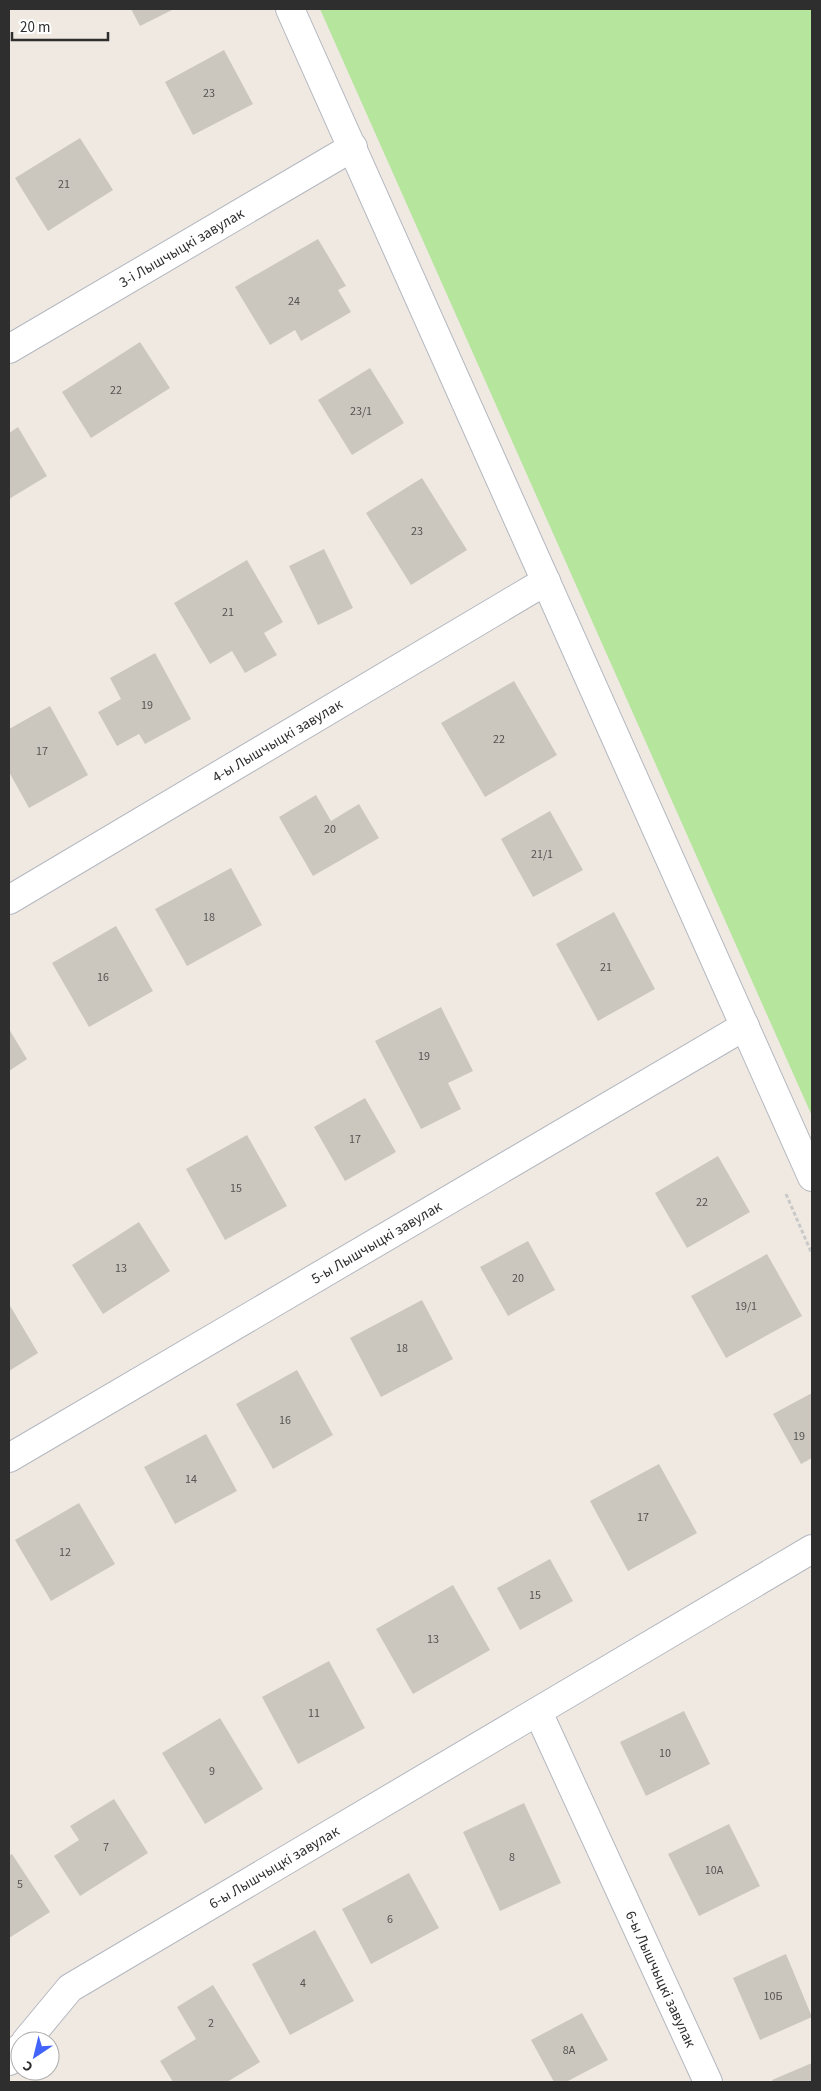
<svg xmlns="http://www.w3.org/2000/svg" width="821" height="2091" viewBox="0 0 821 2091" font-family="'Source Sans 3',sans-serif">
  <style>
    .green { fill: #b6e59e }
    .building { fill: #cbc7bf }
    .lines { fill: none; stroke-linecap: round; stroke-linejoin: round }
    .street-casing { stroke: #b4b7c1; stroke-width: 30 }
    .path { stroke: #c9c9c9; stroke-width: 3; stroke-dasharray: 4 2.5; stroke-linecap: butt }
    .street { stroke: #fff; stroke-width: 28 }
    .labels { text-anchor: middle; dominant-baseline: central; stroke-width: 4; stroke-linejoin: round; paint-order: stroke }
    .number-label { font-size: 12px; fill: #555452 }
    .street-label { font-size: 15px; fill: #2e2e2e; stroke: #fff }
  </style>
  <rect width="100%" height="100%" fill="#efe9e1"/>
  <!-- green -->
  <path class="green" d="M320,9H812V1116Z"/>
  <!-- building -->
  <path class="building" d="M131,9H174L140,26Z
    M224,50L253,104L193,135L165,82Z
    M80,138L113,190L48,231L15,178Z
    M318,239L346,286L338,290L351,312L301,341L295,330L270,345L235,287Z
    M140,342L170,388L91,438L62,392Z
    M370,368L404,423L352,455L318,400Z
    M18,427L47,476L9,499V433Z
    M422,478L467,550L411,585L366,513Z
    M324,549L353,608L318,625L289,566Z
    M247,560L283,622L264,633L277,655L245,673L232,651L210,664L174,603Z
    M155,653L191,719L145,744L139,734L117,746L98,712L121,699L110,678Z
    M514,681L557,755L485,797L441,723Z
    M50,706L88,775L29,808L9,772V729Z
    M316,795L331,821L359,804L379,838L313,876L279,817Z
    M550,811L583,870L533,897L501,839Z
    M231,868L262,925L187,966L155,909Z
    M614,912L655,989L598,1021L556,944Z
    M116,926L153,991L89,1027L52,963Z
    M441,1007L473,1071L448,1083L461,1109L421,1129L375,1041Z
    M9,1029L27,1059L9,1071Z
    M365,1098L396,1152L345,1181L314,1127Z
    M247,1135L287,1206L225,1240L186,1169Z
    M718,1156L750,1212L687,1248L655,1193Z
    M139,1222L170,1271L103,1314L72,1265Z
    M528,1241L555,1290L508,1316L480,1267Z
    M767,1254L802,1316L726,1358L691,1296Z
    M422,1300L453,1359L381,1397L350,1338Z
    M9,1304L38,1353L9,1371Z
    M297,1370L333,1435L273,1469L236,1404Z
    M812,1393V1458L801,1464L773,1414Z
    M206,1434L237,1491L175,1524L144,1467Z
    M659,1464L697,1533L628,1571L590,1501Z
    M79,1503L115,1564L51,1601L15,1540Z
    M550,1559L573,1601L520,1630L497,1588Z
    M453,1585L490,1650L413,1694L376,1629Z
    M329,1661L365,1728L298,1764L262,1697Z
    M684,1711L710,1764L646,1796L620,1742Z
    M220,1718L263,1789L205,1824L162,1753Z
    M114,1799L148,1853L80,1896L54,1856L79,1840L70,1826Z
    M524,1803L561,1883L500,1911L463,1832Z
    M729,1824L760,1886L699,1916L668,1854Z
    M12,1854L50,1912L9,1938V1856Z
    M409,1873L439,1928L371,1964L342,1909Z
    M315,1930L354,2001L290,2035L252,1964Z
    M786,1954L812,2017L760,2040L733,1978Z
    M213,1985L260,2062L227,2082H173L160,2061L196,2039L177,2007Z
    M582,2013L608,2060L566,2082H554L531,2040Z
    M812,2063V2082H773L772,2080Z"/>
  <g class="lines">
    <defs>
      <g id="street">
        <path d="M290,9L812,1177"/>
        <path id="s1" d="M9,349L353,147"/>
        <path id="s2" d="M9,900L546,581"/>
        <path id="s3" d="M9,1458L745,1026"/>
        <path id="s4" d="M538,1712L708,2082"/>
        <path id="s5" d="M26,2041L70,1988L812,1549"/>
        <path d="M9,2061L20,2048"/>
      </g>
    </defs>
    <!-- street casing -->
    <use href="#street" class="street-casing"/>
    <!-- path -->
    <path class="path" d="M786,1194L812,1254"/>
    <!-- street -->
    <use href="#street" class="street"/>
  </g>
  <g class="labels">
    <!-- number labels -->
    <g class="number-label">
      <text x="209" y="93">23</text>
      <text x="64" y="184">21</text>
      <text x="294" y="301">24</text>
      <text x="116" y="390">22</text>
      <text x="361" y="411">23/1</text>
      <text x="417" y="531">23</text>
      <text x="228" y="612">21</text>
      <text x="147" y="705">19</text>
      <text x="499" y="739">22</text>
      <text x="42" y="751">17</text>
      <text x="330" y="829">20</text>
      <text x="542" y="854">21/1</text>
      <text x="209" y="917">18</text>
      <text x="606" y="967">21</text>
      <text x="103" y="977">16</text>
      <text x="424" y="1056">19</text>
      <text x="355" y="1139">17</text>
      <text x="236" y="1188">15</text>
      <text x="702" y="1202">22</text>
      <text x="121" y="1268">13</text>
      <text x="518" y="1278">20</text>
      <text x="746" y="1306">19/1</text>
      <text x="402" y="1348">18</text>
      <text x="285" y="1420">16</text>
      <text x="799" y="1436">19</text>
      <text x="191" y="1479">14</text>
      <text x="643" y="1517">17</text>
      <text x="65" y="1552">12</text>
      <text x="535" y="1595">15</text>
      <text x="433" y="1639">13</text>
      <text x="314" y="1713">11</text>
      <text x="665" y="1753">10</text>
      <text x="212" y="1771">9</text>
      <text x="106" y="1847">7</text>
      <text x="512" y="1857">8</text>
      <text x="714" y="1870">10А</text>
      <text x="20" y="1884">5</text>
      <text x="390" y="1919">6</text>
      <text x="303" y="1983">4</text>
      <text x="773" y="1996">10Б</text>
      <text x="211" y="2023">2</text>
      <text x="569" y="2050">8А</text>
    </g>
    <!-- street labels -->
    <g class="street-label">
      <text stroke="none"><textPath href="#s1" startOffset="200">3-і Лышчыцкі завулак</textPath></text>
      <text stroke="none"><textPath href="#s2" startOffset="312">4-ы Лышчыцкі завулак</textPath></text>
      <text stroke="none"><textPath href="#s3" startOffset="426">5-ы Лышчыцкі завулак</textPath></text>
      <text stroke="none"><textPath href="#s5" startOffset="306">6-ы Лышчыцкі завулак</textPath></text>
      <text stroke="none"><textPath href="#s4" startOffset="294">6-ы Лышчыцкі завулак</textPath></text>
    </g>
  </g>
  <!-- border -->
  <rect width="821" height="2091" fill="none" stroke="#2e2e2e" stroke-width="20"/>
  <!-- north arrow -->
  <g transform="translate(35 2056) rotate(215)"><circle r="24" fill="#ffffff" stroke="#ababab"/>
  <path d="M0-4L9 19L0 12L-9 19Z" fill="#4264fb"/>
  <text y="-8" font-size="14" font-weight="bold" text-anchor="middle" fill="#2e2e2e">С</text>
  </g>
  <!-- scale -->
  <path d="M12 32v8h96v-8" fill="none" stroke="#2e2e2e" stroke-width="2.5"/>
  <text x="20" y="32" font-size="15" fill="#2e2e2e" stroke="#ffffff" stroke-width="4" paint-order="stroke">20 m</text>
</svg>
